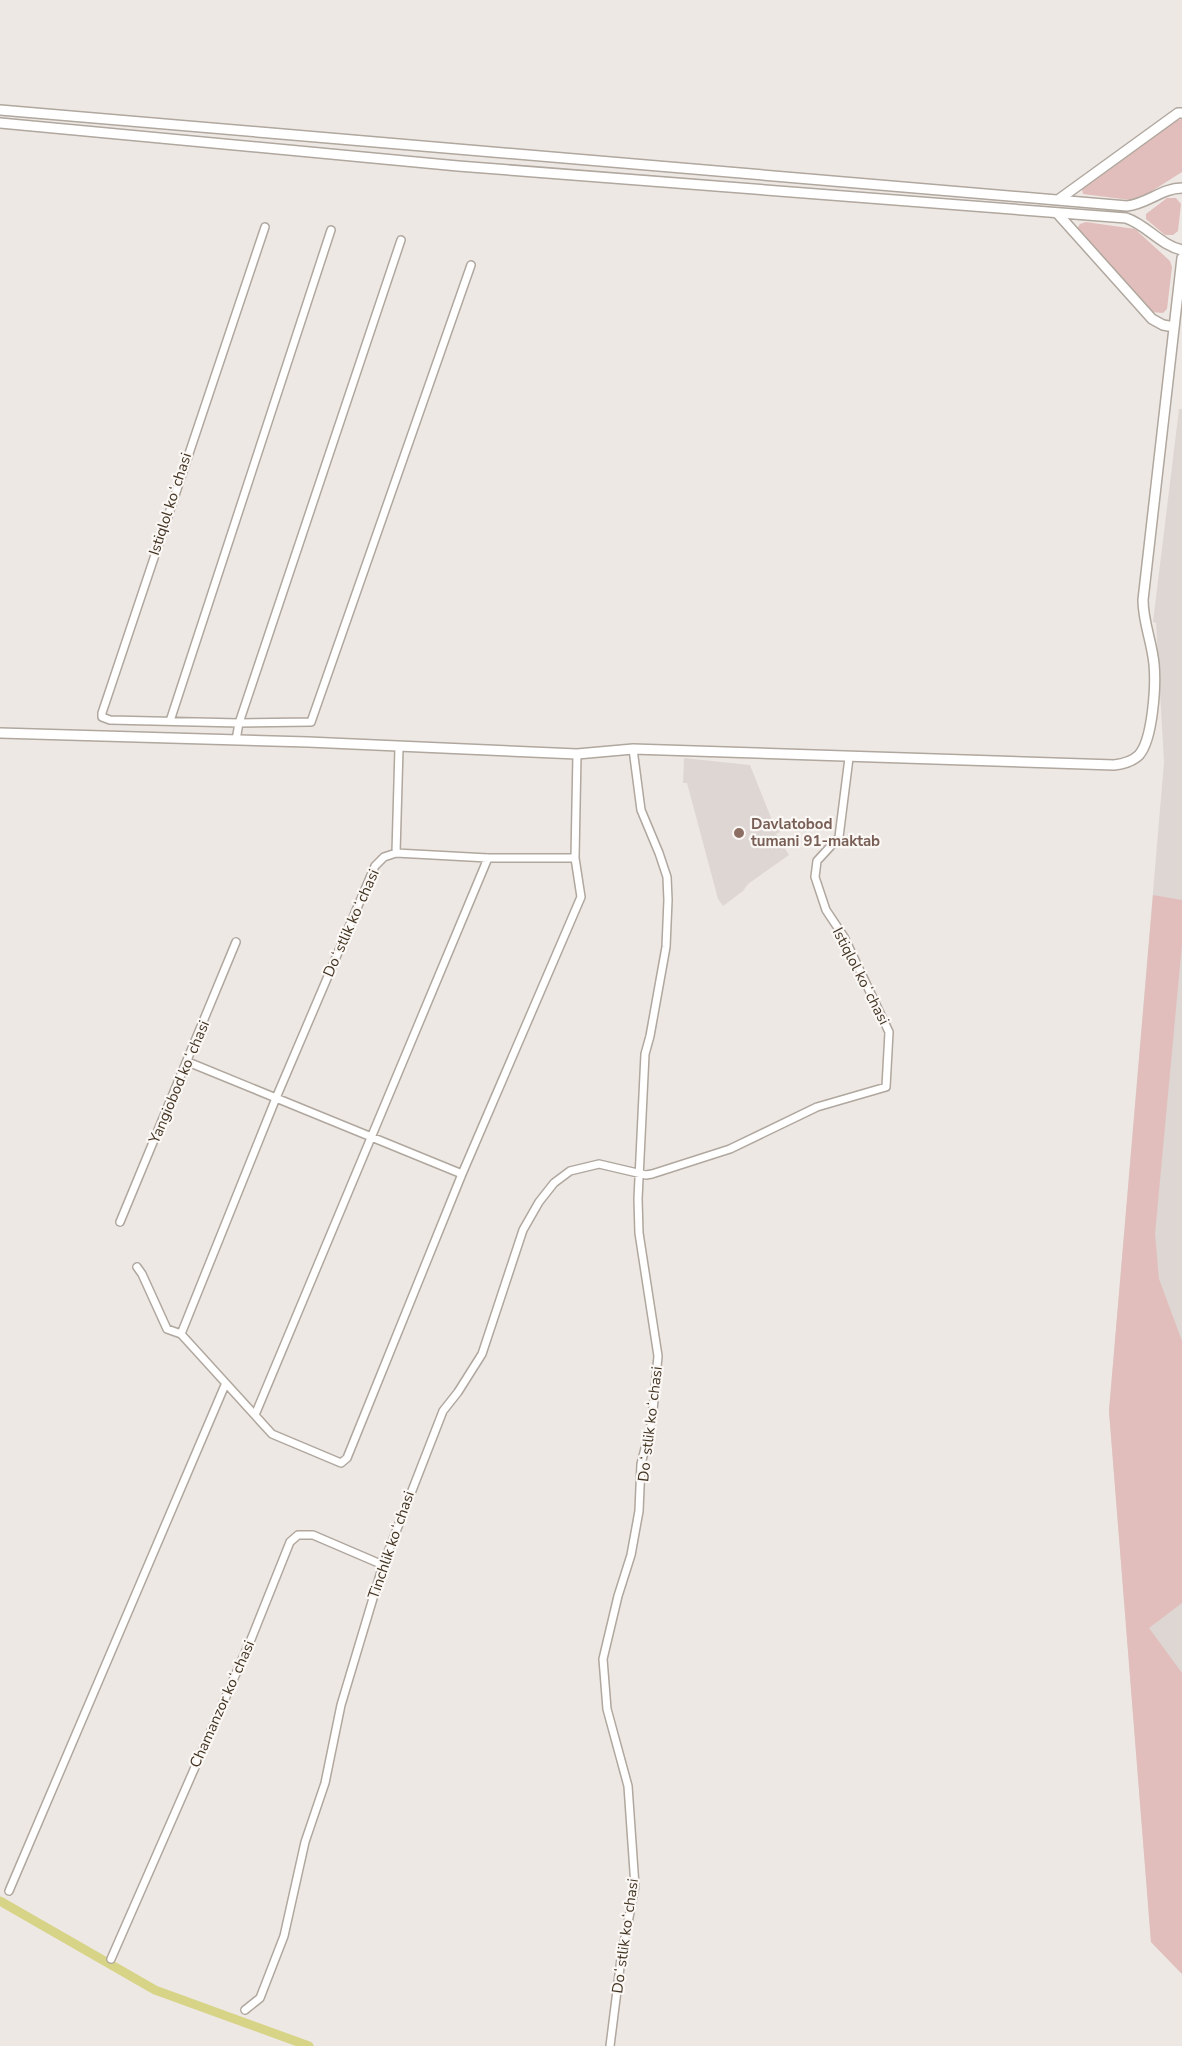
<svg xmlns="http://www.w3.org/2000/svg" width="1182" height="2046" viewBox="0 0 1182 2046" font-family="'Nunito Sans',sans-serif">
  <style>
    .built { fill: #ded6d2 }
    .green { fill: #e1bebb }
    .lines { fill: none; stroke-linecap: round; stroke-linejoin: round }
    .canal { stroke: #d7d488; stroke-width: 9 }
    .minor-casing { stroke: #b0a79e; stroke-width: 10 }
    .tertiary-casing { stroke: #b0a79e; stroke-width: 12 }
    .minor { stroke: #fff; stroke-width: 7 }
    .tertiary { stroke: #fff; stroke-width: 9 }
    .education-dot { fill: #8d6e63; stroke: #faf7f5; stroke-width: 2 }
    .labels { text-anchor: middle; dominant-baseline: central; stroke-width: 4.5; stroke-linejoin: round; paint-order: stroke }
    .street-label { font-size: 15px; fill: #423321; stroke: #faf7f5 }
    .education-label { font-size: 15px; font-weight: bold; fill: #785e54; stroke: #faf7f5; text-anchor: start }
  </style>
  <rect width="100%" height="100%" fill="#eee8e4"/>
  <!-- built -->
  <path class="built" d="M1179,409H1182V1974L1151,1942L1109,1411L1164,762L1156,623L1153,622Z
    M684,758L750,765L772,820L780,832L776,834L789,855L748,884L743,891L723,906L718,899L687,783H683Z"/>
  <!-- green -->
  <path class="green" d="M1182,119V172L1141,198L1130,200L1083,194L1082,189L1085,184L1175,120Z
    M1167,198H1176L1181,204L1178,231L1173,235H1165L1146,219V214Z
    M1086,222L1135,229L1170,261L1172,267L1167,309L1163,313L1151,312L1077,229L1080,224Z
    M1153,895L1182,900V944L1155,1234L1159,1279L1182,1341V1603L1149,1628L1182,1673V1974L1151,1942L1109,1411Z"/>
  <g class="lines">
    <!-- canal -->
    <path class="canal" d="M0,1901L155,1990L309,2046"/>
    <defs>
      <path id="minor" d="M401,240L239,723L311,722L471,265
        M170,721L331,230
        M236,740L239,723L110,720L102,717V713L265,227
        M399,748L396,853L384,857L375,866L276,1098L181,1334L272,1434L341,1463L347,1458L462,1174L581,897L575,858L577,754
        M396,853L488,858H575
        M188,1062L462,1174
        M120,1222L236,942
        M137,1267L142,1274L167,1329L181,1334
        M255,1415L488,858
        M9,1891L225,1385
        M111,1959L252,1637L290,1542L298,1535H313L383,1565
        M245,2010L260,1998L284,1936L305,1842L325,1783L341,1705L383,1565L443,1411L458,1392L482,1354L523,1230L539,1202L554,1183L570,1171L599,1164L646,1175L652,1174L730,1149L817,1107L886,1087L889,1032L844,937L826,910L815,877L817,861L839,837L849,758
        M610,2046L621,1959L635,1886L628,1786L607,1709L603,1659L618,1596L631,1555L639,1511L641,1464L652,1421L658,1356L639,1233L638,1199L645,1054L650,1036L666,947L668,900L667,877L659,853L641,810L633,749"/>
      <path id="tertiary" d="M0,110L1127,206C1147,204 1162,188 1182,188
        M0,123L458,166L1126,218C1147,225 1160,245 1182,250
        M1058,200L1178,113H1182
        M1057,213L1152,319L1163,325L1174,327
        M0,733L308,742L577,754L633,749L1114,765C1123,764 1132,762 1139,755C1153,739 1156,685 1154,664C1152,642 1143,622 1143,600L1182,258"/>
    </defs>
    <!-- minor casing -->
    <use href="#minor" class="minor-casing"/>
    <!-- tertiary casing -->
    <use href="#tertiary" class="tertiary-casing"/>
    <!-- minor -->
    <use href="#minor" class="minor"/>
    <!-- tertiary -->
    <use href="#tertiary" class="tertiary"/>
  </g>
  <!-- markers -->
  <circle class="education-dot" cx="739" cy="833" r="6"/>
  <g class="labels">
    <!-- street labels -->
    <g class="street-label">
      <text transform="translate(170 504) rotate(-72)">Istiqlol koʻchasi</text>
      <text transform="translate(351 923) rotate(-66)">Doʻstlik koʻchasi</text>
      <text transform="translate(861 976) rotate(63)">Istiqlol koʻchasi</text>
      <text transform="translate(179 1082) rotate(-67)">Yangiobod koʻchasi</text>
      <text transform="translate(650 1424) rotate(-83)">Doʻstlik koʻchasi</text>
      <text transform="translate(391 1545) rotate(-71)">Tinchlik koʻchasi</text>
      <text transform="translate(222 1704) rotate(-66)">Chamanzor koʻchasi</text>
      <text transform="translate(625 1936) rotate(-82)">Doʻstlik koʻchasi</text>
    </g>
    <!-- education labels -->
    <g class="education-label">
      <text x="751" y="824">Davlatobod<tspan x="751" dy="17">tumani 91-maktab</tspan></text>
    </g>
  </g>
</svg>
